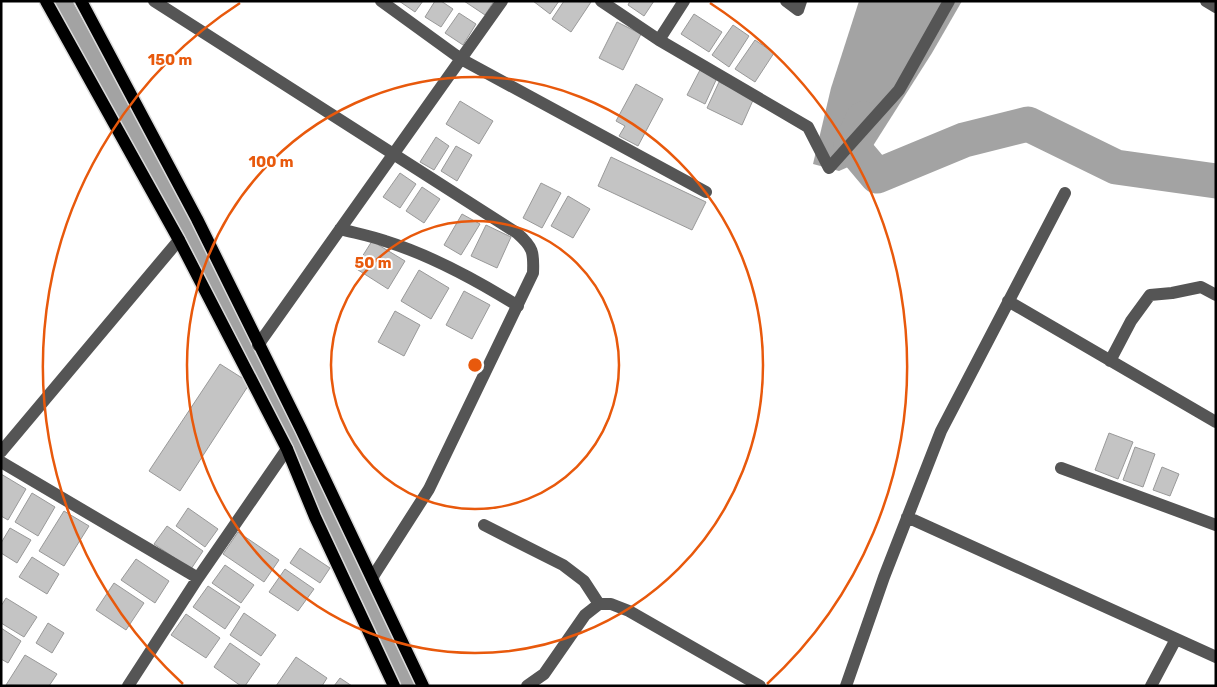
<svg xmlns="http://www.w3.org/2000/svg" width="1217" height="687" viewBox="0 0 1217 687" font-family="Rubik,sans-serif">
  <style>
    .water { fill: #a3a3a3 }
    .lines { fill: none; stroke-linecap: round; stroke-linejoin: round }
    .canal { stroke: #a3a3a3; stroke-width: 20 }
    .river { stroke: #a3a3a3; stroke-width: 35 }
    .building { fill: #c4c4c4; stroke: #999 }
    .major-casing { stroke: #dbdbdb; stroke-width: 15 }
    .minor { stroke: #555; stroke-width: 12 }
    .major { stroke: #000; stroke-width: 12 }
    .ring { fill: none; stroke: #e8590c; stroke-width: 2.5 }
    .centre { fill: #e8590c; stroke: #fff; stroke-width: 2.5 }
    .ring-label { font-size: 15px; text-anchor: middle; font-weight: bold; fill: #e8590c; stroke: #fff; stroke-width: 4; stroke-linejoin: round; paint-order: stroke }
  </style>
  <rect width="100%" height="100%" fill="#fff"/>
  <!-- water -->
  <path class="water" d="M859,1H962L932,53L864,160L839,171L813,164L831,88Z"/>
  <g class="lines">
    <!-- canal -->
    <path class="canal" d="M61,1L131,127L219,296L336,528L380,634L407,686"/>
    <!-- river -->
    <path class="river" d="M863,119L851,145L877,176L964,140L1028,124L1116,167L1216,181"/>
  </g>
  <!-- building -->
  <path class="building" d="M399,1H423L415,12Z
    M435,1H441L453,9L441,27L425,17Z
    M464,1H494L485,15Z
    M533,1H559L550,14Z
    M564,1L591,2L571,32L552,19Z
    M630,1H654L644,16L628,5Z
    M459,13L476,24L463,45L445,33Z
    M694,14L722,32L709,52L681,34Z
    M617,22L641,34L623,70L599,58Z
    M733,25L749,36L729,67L712,55Z
    M755,40L774,53L755,82L735,69Z
    M700,70L717,78L705,104L687,95Z
    M719,82L754,98L742,125L707,108Z
    M636,84L663,99L638,146L619,136L625,126L616,121Z
    M460,101L493,121L479,144L446,124Z
    M436,137L449,146L434,170L420,162Z
    M456,146L472,155L457,181L441,171Z
    M611,157L706,202L692,230L598,186Z
    M400,173L416,184L400,208L383,197Z
    M541,183L561,193L542,228L523,218Z
    M422,187L440,199L424,223L406,211Z
    M568,196L590,209L573,238L551,226Z
    M462,214L480,224L461,255L444,245Z
    M486,225L511,237L497,268L471,256Z
    M372,241L405,261L388,289L355,268Z
    M419,270L449,288L431,319L401,301Z
    M464,291L490,305L472,339L446,325Z
    M395,311L420,325L404,356L378,342Z
    M220,364L250,383L180,491L149,471Z
    M1109,433L1133,442L1118,479L1095,470Z
    M1135,447L1155,454L1143,487L1123,480Z
    M1162,467L1179,474L1170,496L1153,490Z
    M1,474L26,489L8,520L1,516Z
    M32,493L55,507L38,536L15,522Z
    M188,508L218,529L205,547L176,526Z
    M64,511L89,526L64,566L39,551Z
    M167,526L203,551L191,569L154,544Z
    M10,528L31,540L17,563L1,553V543Z
    M238,532L279,560L264,582L223,554Z
    M300,548L330,568L320,583L290,563Z
    M32,557L59,574L47,594L19,577Z
    M136,559L169,581L155,603L121,580Z
    M225,565L254,585L241,603L212,583Z
    M285,569L314,589L298,611L269,592Z
    M114,583L144,603L126,630L96,610Z
    M208,586L240,607L225,629L193,607Z
    M6,598L37,617L24,637L1,623V606Z
    M244,613L276,635L261,656L230,635Z
    M186,614L220,638L206,658L171,635Z
    M48,623L64,633L52,653L36,643Z
    M1,628L21,641L8,663L1,659Z
    M230,643L260,664L245,686H241L214,667Z
    M25,655L57,674L49,686L6,685Z
    M296,657L327,678L322,686H276Z
    M340,678L352,686H334Z"/>
  <g class="lines">
    <defs>
      <path id="major" d="M46,1L179,240L287,449L315,517L394,686
        M81,1L197,219L301,429L423,686"/>
    </defs>
    <!-- major casing -->
    <use href="#major" class="major-casing"/>
    <!-- minor -->
    <path class="minor" d="M154,1L517,233C533,247 534,252 533,273L429,489L372,578
      M381,1L461,59L706,192
      M601,1L659,40L808,127L829,168L899,90L949,1
      M786,1L798,10L801,1
      M1206,1L1216,7
      M659,40L684,1
      M340,229C355,233 371,236 385,241C430,255 478,281 518,306
      M1008,301L1216,422
      M258,345L502,1
      M1110,361L1131,321L1150,295L1172,293L1201,287L1216,295
      M1,452L179,240
      M1,462L198,578
      M1061,468L1216,525
      M907,517L1216,657
      M484,525L563,565L584,581L599,604
      M128,686L198,578L287,449
      M527,686L544,674L585,615L599,604H611L629,611L760,686
      M846,686L884,577L941,431L1065,193
      M1151,686L1176,639"/>
    <!-- major -->
    <use href="#major" class="major"/>
  </g>
  <!-- distance rings -->
  <g class="ring">
    <circle cx="475" cy="365" r="144"/>
    <circle cx="475" cy="365" r="288"/>
    <path d="M183 684A432 432 0 0 1 240 3M710 3A432 432 0 0 1 767 684"/>
  </g>
  <circle cx="475" cy="365" r="8" class="centre"/>
  <g class="ring-label">
    <text x="170" y="65">150 m</text>
    <text x="271" y="167">100 m</text>
    <text x="373" y="268">50 m</text>
  </g>
  <!-- border -->
  <rect width="1217" height="687" fill="none" stroke="#000000" stroke-width="5"/>
</svg>
